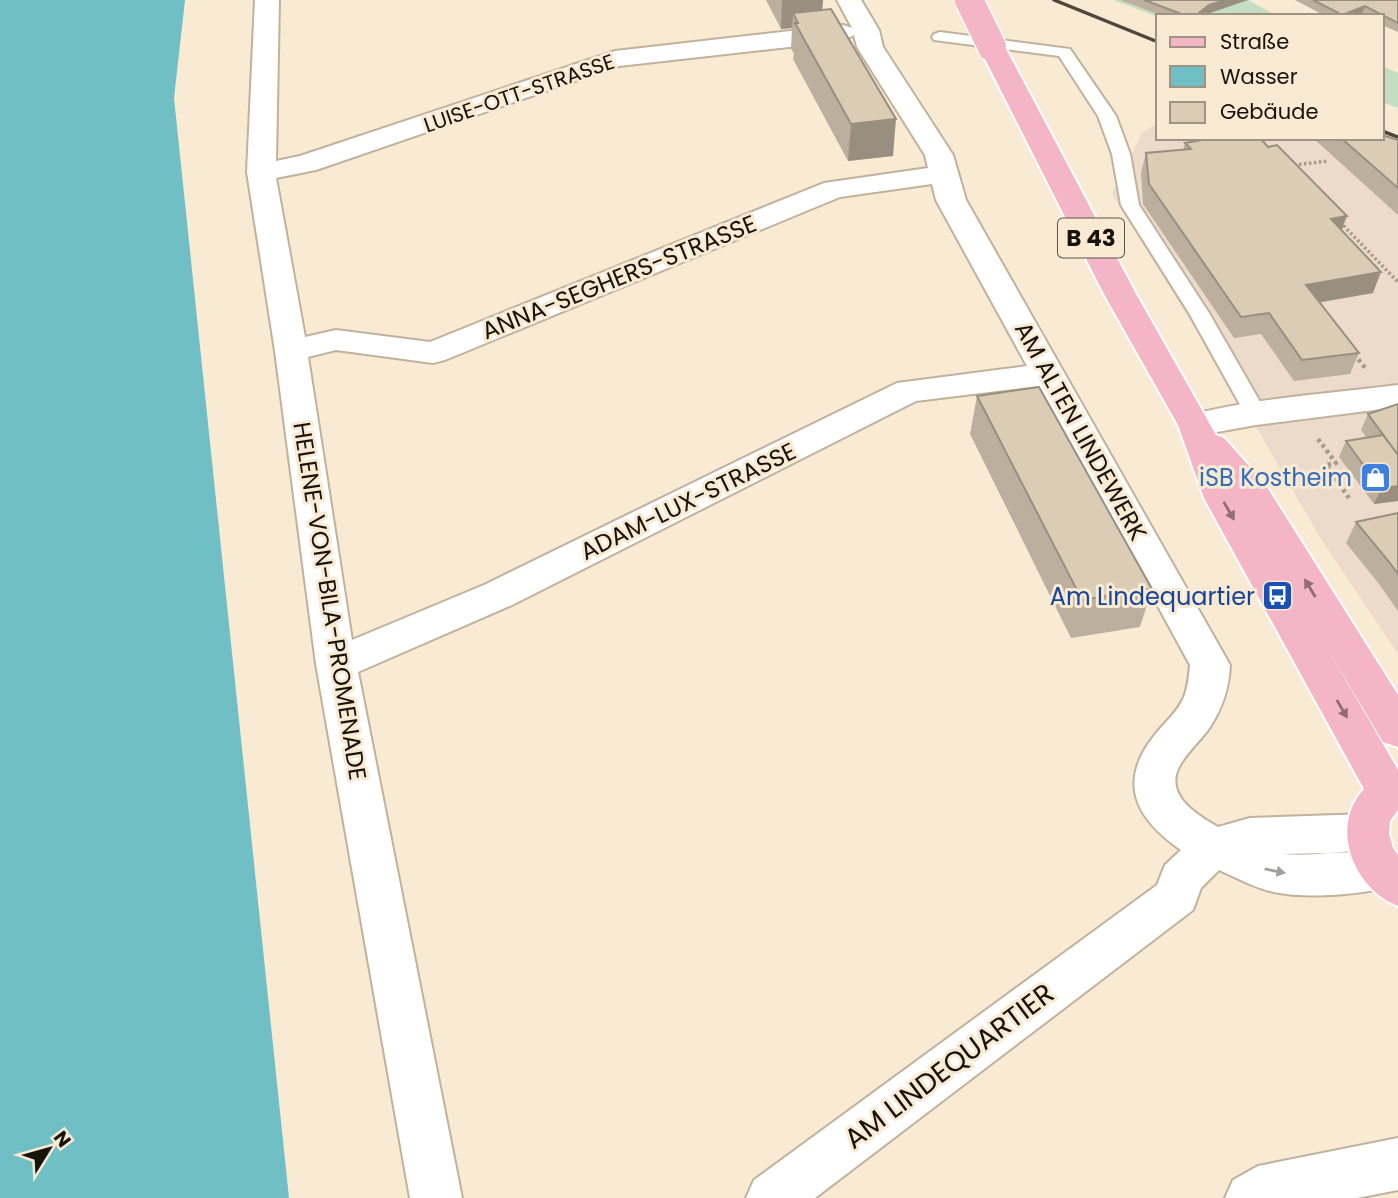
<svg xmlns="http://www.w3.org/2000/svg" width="1398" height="1198" viewBox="0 0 1398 1198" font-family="Poppins,sans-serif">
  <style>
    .commercial { fill: #ecdbca }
    .green { fill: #c3dec0 }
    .water { fill: #6fbfc4 }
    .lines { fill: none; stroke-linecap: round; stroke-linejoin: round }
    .lane-casing { stroke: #c0b29c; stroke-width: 4 }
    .street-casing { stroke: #c0b29c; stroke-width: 4 }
    .primary-casing { stroke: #fff; stroke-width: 4 }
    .path-far1 { stroke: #a69a89; stroke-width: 3.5; stroke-dasharray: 2.5 2.5; stroke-linecap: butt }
    .path { stroke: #a69a89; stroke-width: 4.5; stroke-dasharray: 3.5 3.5; stroke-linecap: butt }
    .lane { fill: #fff; fill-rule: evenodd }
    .street { fill: #fff; fill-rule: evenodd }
    .primary { fill: #f4b5c6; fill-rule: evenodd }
    .rail { stroke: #4f473c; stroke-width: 3.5 }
    .primary-bridge-casing { stroke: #fff; stroke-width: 31; stroke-linecap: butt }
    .primary-bridge { stroke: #f4b5c6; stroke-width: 28 }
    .wall { fill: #bcaf9d }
    .shaded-wall { fill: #998f7f }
    .building { fill: #dbccb6; stroke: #998f7f; stroke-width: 2 }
    .oneway { fill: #916c71 }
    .oneway2 { fill: #a2a09d }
    .labels { text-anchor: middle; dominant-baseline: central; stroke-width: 6; stroke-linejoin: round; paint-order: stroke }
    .far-street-label { font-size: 21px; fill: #17120a; stroke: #f9ead3 }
    .shield { fill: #f9ead3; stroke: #5b5346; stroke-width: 2 }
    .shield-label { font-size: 23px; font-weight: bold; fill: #17120a }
    .street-label { font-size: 24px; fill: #17120a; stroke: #f9ead3 }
    .shop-label { font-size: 24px; fill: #366cbe; stroke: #f9ead3; text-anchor: end }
    .transit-label { font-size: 24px; fill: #164399; stroke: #f9ead3; text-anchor: end }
    .near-street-label { font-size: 28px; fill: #17120a; stroke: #f9ead3 }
  </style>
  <rect width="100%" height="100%" fill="#f9ead3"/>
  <!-- commercial -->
  <path class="commercial" d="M1158,123V138H1322L1398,167V654L1321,539L1259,432L1112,194L1142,133Z"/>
  <!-- green -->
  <path class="green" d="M1113,0H1248L1277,16L1158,17Z
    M1382,66L1398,73V108L1382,102Z"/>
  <!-- water -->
  <path class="water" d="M0,0H185L174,98L289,1198H0Z"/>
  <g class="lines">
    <defs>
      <path id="lane" d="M940,32L1070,49L1116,116L1130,154L1139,205L1209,313L1267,414L1264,419L1256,421L1248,419L1189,313L1121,205L1112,154L1098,116L1059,56L934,40L932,37L934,34Z"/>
      <path id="street" d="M255,0H279L276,161L300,156L615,51L843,25L852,28L837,0H861L879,30L883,47L953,155L966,200L1230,665C1229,688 1223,707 1210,727C1201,740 1188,751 1180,765C1163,794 1196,815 1218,827L1250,818L1367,814L1383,820L1389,833L1383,846L1367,852L1283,854C1321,858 1363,844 1398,856V884C1366,895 1307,899 1274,892C1255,888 1237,878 1219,870L1201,888L1193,910L815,1198H746L754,1180L1157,885L1165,865L1181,850C1136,819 1117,783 1154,736C1163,724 1178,712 1184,697C1188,687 1189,676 1190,665L1038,386L916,401L512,605L358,672L462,1198H410L316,664L275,351L247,172ZM854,35L857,47L925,155L928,168L824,183L430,342L336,330L305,337L276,178L316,170L619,66L843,41ZM932,184L936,200L1027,366L897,383L484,585L352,640L308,357L336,350L433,363L445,360L840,197Z
        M1398,385V407L1256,425L1195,436L1183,433L1178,425L1183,417C1252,398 1327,394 1398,385Z
        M1398,1138V1190L1357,1198H1225L1233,1180L1258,1166Z"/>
      <path id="primary" d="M992,39L1001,42L1005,47L1136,294L1216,435L1224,438L1265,484L1398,695V747L1383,742L1327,648L1398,770V810L1390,821L1389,834L1393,848L1398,855V906C1353,889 1329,826 1364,789L1204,498L1178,425L1104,294L979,47L983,42Z"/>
    </defs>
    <!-- lane casing -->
    <use href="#lane" class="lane-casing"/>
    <!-- street casing -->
    <use href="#street" class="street-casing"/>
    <!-- primary casing -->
    <use href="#primary" class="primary-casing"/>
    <!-- path-far1 -->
    <path class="path-far1" d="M1294,165L1328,161
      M1340,222L1398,282"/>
    <!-- path -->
    <path class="path" d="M1354,354L1366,369
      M1318,439L1336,463L1326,465L1349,498
      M1216,603L1238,600"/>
    <!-- lane -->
    <use href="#lane" class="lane"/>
    <!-- street -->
    <use href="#street" class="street"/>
    <!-- primary -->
    <use href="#primary" class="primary"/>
    <!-- rail -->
    <path class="rail" d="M1054,0L1158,42
      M1382,131L1398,137"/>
    <defs>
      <path id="primary-bridge" d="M969,0L992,47"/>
    </defs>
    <!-- primary-bridge casing -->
    <use href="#primary-bridge" class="primary-bridge-casing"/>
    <!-- primary-bridge -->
    <use href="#primary-bridge" class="primary-bridge"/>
  </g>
  <!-- wall -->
  <path class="wall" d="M766,0H823L822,10L893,156L848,161L793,59L794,53L791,49L792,28L781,29Z
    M1120,0H1248L1207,14L1204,16H1163Z
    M1295,0H1398V32L1382,25V16H1365L1362,14L1358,16H1325Z
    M1313,138H1382L1398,140V215Z
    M1185,143L1342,231L1373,293L1320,302L1359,353L1350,374L1294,381L1261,334L1234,338L1143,204L1141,173L1146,153L1183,150Z
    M977,396L1152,589L1140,627L1071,638L970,434Z
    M1398,404V501L1374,504L1339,457L1346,441L1367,438L1361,430L1368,414Z
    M1398,513V611L1379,584L1346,543L1356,522Z"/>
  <!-- shaded-wall -->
  <path class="shaded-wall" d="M782,0H823L821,24L798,23L793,13L792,28L781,29Z
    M1226,0H1248L1207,14L1204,16H1195L1209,5Z
    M1365,6L1362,14L1358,16H1342Z
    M896,119L893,156L848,161L851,124Z
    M1347,216L1339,237L1331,219Z
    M1381,272L1373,293L1299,306L1306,285Z
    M1398,486V501L1374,504L1381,489Z"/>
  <!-- building -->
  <path class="building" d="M1144,0H1226L1209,5L1195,16H1187Z
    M1313,0H1398V23L1365,6L1342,15Z
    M831,9L896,119L851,124L795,23H798L793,13Z
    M1382,135L1398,140V188L1341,138H1382Z
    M1214,138H1260L1268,147L1277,145L1347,216L1331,219L1381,272L1306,285L1359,353L1302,360L1269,313L1241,317L1149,184L1146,153L1191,149L1185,143Z
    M1039,387L1152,589L1082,600L977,396Z
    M1398,404V455L1368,414Z
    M1383,435L1398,455V486L1381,489L1346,441Z
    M1398,513V574L1390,563L1356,522Z"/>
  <!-- one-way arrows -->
  <defs><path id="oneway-solid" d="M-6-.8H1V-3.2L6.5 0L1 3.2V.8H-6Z" transform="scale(1.75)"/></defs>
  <g class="oneway">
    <use href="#oneway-solid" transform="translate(1229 511) rotate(60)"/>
    <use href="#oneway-solid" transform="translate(1310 588) rotate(-121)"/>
    <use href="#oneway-solid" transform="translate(1342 709) rotate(60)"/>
  </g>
  <use class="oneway2" href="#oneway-solid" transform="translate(1275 871) rotate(11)"/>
  <!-- icons -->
  <defs>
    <symbol id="shop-square" viewBox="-11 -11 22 22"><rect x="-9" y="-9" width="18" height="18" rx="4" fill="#3f7fe0" stroke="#f9ead3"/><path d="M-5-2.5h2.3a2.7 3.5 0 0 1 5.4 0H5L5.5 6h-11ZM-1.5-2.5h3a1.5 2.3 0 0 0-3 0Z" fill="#fff"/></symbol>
    <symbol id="bus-square" viewBox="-11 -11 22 22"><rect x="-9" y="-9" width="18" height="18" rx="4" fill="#1a4fb4" stroke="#f9ead3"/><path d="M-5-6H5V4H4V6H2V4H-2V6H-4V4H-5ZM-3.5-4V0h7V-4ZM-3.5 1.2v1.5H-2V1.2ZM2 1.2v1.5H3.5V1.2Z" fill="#fff"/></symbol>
  </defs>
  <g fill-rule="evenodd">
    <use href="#shop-square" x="1358" y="460" width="35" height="35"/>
    <use href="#bus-square" x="1260" y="578" width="35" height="35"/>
  </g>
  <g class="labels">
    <!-- far-street labels -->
    <g class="far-street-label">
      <text transform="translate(519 93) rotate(-19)">LUISE-OTT-STRASSE</text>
    </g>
    <!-- shield labels -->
    <rect class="shield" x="1058" y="218.5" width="66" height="39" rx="5"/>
    <g class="shield-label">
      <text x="1091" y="238">B 43</text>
    </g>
    <!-- street labels -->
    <g class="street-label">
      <text transform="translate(619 277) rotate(-22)">ANNA-SEGHERS-STRASSE</text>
      <text transform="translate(1081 431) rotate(61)">AM ALTEN LINDEWERK</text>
      <text transform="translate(688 501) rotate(-26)">ADAM-LUX-STRASSE</text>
      <text transform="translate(330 601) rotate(81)">HELENE-VON-BILA-PROMENADE</text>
    </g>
    <!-- shop labels -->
    <g class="shop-label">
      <text x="1352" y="477">iSB Kostheim</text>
    </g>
    <!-- transit labels -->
    <g class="transit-label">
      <text x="1255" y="596">Am Lindequartier</text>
    </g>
    <!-- near-street labels -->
    <g class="near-street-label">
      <text transform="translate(949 1066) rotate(-37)">AM LINDEQUARTIER</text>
    </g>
  </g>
  <!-- legend -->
  <rect x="1156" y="14" width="228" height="126" fill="#f9ead3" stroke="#9f9483" stroke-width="2"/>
  <rect x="1170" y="37" width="35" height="10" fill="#f4b5c6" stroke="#9f9483" stroke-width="2"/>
  <text x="1220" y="49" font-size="21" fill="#17120a">Straße</text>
  <rect x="1170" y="66" width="35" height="21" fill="#6fbfc4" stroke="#9f9483" stroke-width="2"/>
  <text x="1220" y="84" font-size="21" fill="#17120a">Wasser</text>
  <rect x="1170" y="102" width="35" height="21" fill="#dbccb6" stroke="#9f9483" stroke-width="2"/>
  <text x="1220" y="119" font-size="21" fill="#17120a">Gebäude</text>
  <!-- north arrow -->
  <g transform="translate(49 1149) rotate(53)" stroke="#f9ead3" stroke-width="5" paint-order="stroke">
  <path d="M0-5L12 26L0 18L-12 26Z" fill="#17120a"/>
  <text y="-10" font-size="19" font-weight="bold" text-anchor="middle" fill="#17120a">N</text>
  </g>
</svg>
